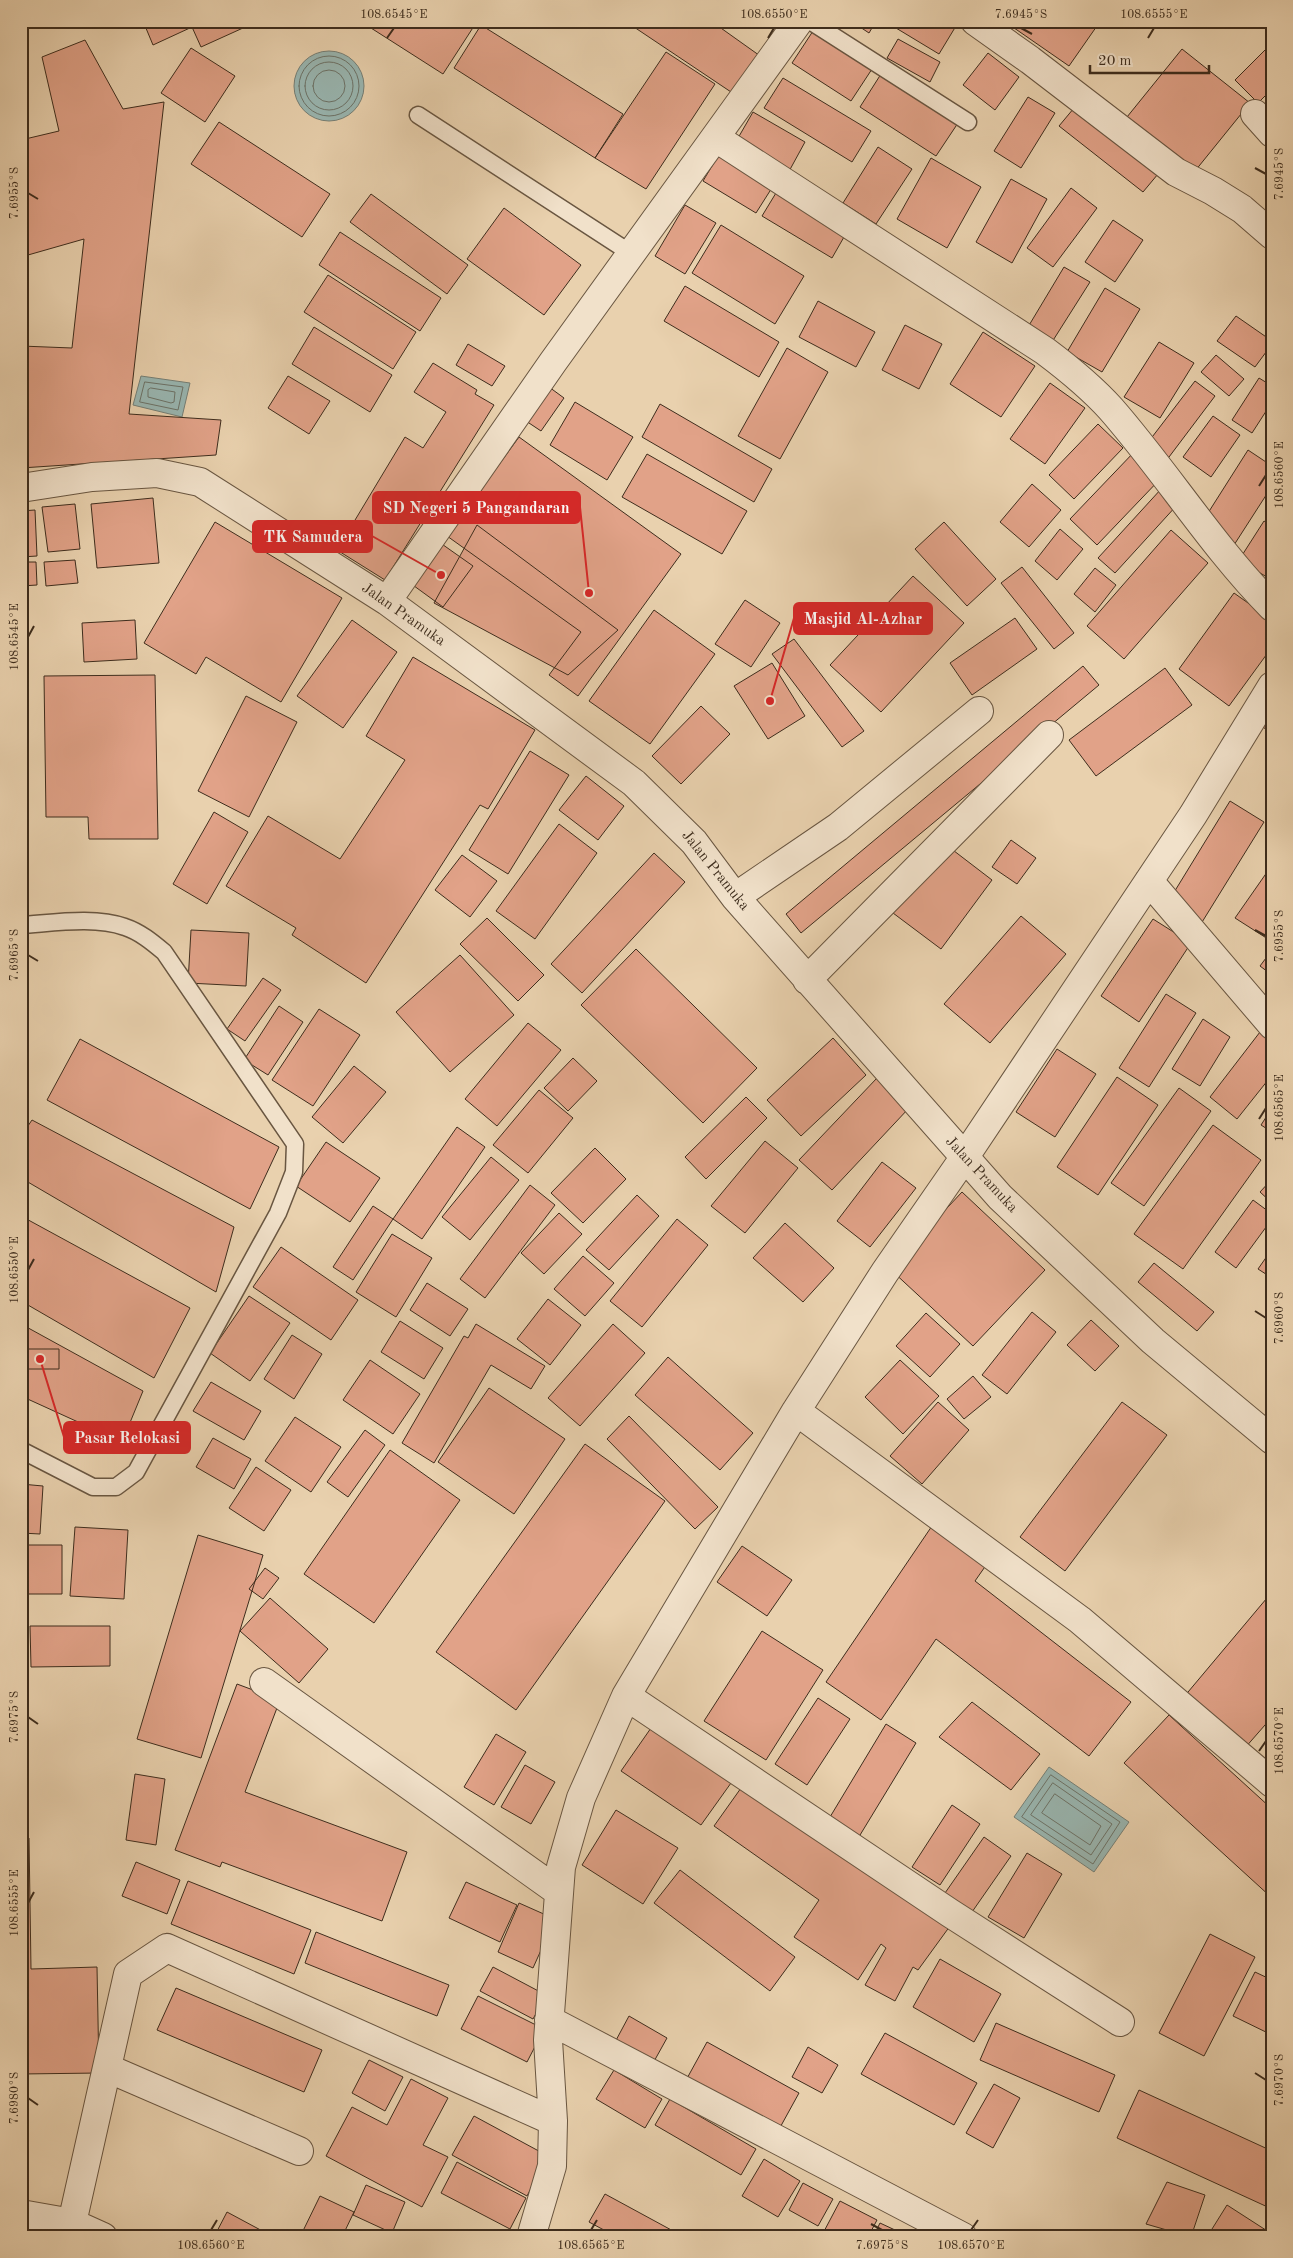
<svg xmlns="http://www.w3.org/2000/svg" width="1293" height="2258" viewBox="0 0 1293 2258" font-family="'Old Standard TT',serif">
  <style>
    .water { fill: #99b6b1; stroke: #757f76 }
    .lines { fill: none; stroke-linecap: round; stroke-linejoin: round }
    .shore { stroke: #6c7267; stroke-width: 1 }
    .building { fill: #e1a288; stroke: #3e2d1d }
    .service-casing { stroke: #695641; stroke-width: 19 }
    .minor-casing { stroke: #695641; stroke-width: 30 }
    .service { stroke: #f1e1ca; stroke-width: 16 }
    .minor { stroke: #f1e1ca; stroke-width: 28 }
    .ticks { fill: none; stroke: #3e2d1d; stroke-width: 2 }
    .labels { text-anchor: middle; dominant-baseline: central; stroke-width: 5; stroke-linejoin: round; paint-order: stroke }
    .street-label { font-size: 15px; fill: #3e2d1d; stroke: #f1e1ca }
    .leader { fill: none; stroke: #d62828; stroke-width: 2 }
    .callout-dot { fill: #d62828; stroke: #f1e1ca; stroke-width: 2 }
    .callout { fill: #d62828; stroke: #d62828; stroke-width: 2 }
    .callout-label { font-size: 16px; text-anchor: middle; font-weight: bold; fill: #fff }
    .neatline { fill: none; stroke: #3e2d1d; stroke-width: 2 }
    .ticks-label { font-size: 12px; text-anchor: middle; fill: #3e2d1d }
  </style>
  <rect width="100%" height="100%" fill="#e9d1ae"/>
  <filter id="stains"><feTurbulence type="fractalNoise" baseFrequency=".004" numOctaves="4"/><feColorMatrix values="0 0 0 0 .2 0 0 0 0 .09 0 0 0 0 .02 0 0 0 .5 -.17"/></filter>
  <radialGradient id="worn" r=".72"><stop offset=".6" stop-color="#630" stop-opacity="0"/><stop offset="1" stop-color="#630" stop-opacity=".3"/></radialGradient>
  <!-- water -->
  <path class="water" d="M294 86a35 35 0 1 1 70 0a35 35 0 1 1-70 0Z
    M141,376L190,383L182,417L133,405Z
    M1049,1767L1129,1822L1094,1872L1014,1817Z"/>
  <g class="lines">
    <!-- shore -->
    <path class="shore" d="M299 86a30 30 0 1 1 60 0a30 30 0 1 1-60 0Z
      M305 86a24 24 0 1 1 48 0a24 24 0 1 1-48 0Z
      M313 86a16 16 0 1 1 32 0a16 16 0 1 1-32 0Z
      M145,382L183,387L178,410L140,402Z
      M151,388L175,392L174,402L171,403L148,397V390Z
      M1051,1775L1120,1822L1093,1864L1022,1817Z
      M1053,1783L1112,1824L1091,1855L1031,1815Z
      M1055,1794L1101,1826L1090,1845L1042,1813Z"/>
  </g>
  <!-- building -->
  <path class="building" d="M143,21H240L243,28L201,47L192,27L153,45Z
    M360,21H473L476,23L443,74Z
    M625,21H711L763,58L737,96Z
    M851,21H876L869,33Z
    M893,21H959L939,54L891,25Z
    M1004,21H1098L1099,23L1069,66Z
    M481,25L623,114L595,158L454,68Z
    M813,31L872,69L851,101L792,63Z
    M898,39L940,62L930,82L887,58Z
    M85,40L123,109L164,102L129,414L221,420L216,455L21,468V346L72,348L84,239L21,257V140L59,131L42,57Z
    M1272,43V89L1258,103L1235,80Z
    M191,48L235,76L205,122L161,93Z
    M1182,49L1250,103L1195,171L1127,117Z
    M666,52L715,84L646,189L595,158Z
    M988,53L1019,77L995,110L963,85Z
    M881,74L958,123L936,156L860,107Z
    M783,78L871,131L852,162L764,108Z
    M1028,97L1055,113L1021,168L994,151Z
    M1074,108L1158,174L1143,192L1059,126Z
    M753,112L805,142L787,175L734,145Z
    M219,122L330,194L302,237L191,164Z
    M878,147L912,169L876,224L843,203Z
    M721,151L775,183L756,213L703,181Z
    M931,158L981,187L947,248L897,219Z
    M1011,179L1047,199L1012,263L976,242Z
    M779,188L848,230L832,258L762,216Z
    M1071,188L1097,208L1053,267L1027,248Z
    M371,194L468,265L447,294L350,222Z
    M685,205L716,223L685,274L655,256Z
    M504,208L581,265L544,315L467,259Z
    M1113,220L1143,240L1115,282L1085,262Z
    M721,225L804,276L775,324L692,273Z
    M340,232L441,298L420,331L319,265Z
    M1064,267L1090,282L1052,342L1028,327Z
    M328,275L416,332L393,369L304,312Z
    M685,286L779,342L759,377L664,321Z
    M1105,288L1140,309L1102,372L1067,352Z
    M818,301L875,332L856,367L799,337Z
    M1236,316L1272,341V344L1255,367L1217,341Z
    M905,325L942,344L919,389L882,370Z
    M314,327L392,375L370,412L292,364Z
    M983,332L1035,366L1001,417L950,384Z
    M1159,342L1194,363L1160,418L1124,397Z
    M468,344L505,366L492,386L456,365Z
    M787,348L828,372L780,459L738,436Z
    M1216,355L1244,379L1229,396L1201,372Z
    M433,363L477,390L475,394L494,405L385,580L337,550L405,437L423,448L446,412L414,392Z
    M288,376L330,401L309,434L268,408Z
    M1259,378L1272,386V402L1252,433L1232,420Z
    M1195,381L1215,396L1166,461L1146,445Z
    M1050,383L1085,408L1045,464L1010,439Z
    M549,387L564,398L541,431L526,421Z
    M575,402L633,437L607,480L550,445Z
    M660,404L772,469L754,502L642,437Z
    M1213,416L1240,435L1211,477L1183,457Z
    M1098,424L1123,448L1074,499L1049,475Z
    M519,437L681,554L578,696L549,675L581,632L447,536Z
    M1136,450L1163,476L1097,545L1070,519Z
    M1248,450L1272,466V486L1234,545L1201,524Z
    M647,454L747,511L722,554L622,497Z
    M1032,484L1061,510L1029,547L1000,522Z
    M1162,488L1178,504L1115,573L1098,558Z
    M153,498L159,563L97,568L91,504Z
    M75,504L80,549L48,552L42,507Z
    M35,510L37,556L21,557V511Z
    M1264,521L1272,526V576L1270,579L1239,560Z
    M215,522L342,598L281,702L206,657L196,674L144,643Z
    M944,522L996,579L967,606L915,549Z
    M477,525L618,630L568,675L434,603Z
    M1060,529L1083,549L1057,580L1035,561Z
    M1171,530L1208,563L1124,659L1087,626Z
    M439,542L473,566L443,607L410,583Z
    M75,560L78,583L46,586L44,562Z
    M21,562H36L37,585L21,586Z
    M1022,567L1074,633L1054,649L1001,583Z
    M1095,568L1116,585L1095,612L1074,594Z
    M913,576L964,623L881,712L830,665Z
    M1234,593L1272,620V647L1229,706L1179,669Z
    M745,600L780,623L751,667L715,644Z
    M654,610L715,654L650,744L589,701Z
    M1015,618L1037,649L972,695L950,663Z
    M135,620L137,659L84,662L82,623Z
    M352,620L397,652L343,728L297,696Z
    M794,639L864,731L842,747L772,654Z
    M413,657L535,730L488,809L480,805L366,983L292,935L296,928L226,886L268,816L340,859L405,760L366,736Z
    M772,663L805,716L768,739L734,686Z
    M1083,666L1099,685L801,933L786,914Z
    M1165,668L1192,705L1096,776L1069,740Z
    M155,675L158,839H89L88,817H46L44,676Z
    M246,696L297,722L249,817L198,791Z
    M701,706L730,734L681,784L652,756Z
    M1272,716V734L1263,727Z
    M530,751L569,775L508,874L469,850Z
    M586,776L624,806L598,840L559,810Z
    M1230,801L1264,822L1199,927L1165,907Z
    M214,812L248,832L207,904L173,884Z
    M559,824L597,853L535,939L496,911Z
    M1011,840L1036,858L1017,884L992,867Z
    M945,844L992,880L941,949L893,913Z
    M654,853L685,882L582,993L551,964Z
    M462,855L497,881L470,917L435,890Z
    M1272,865V941H1271L1235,918Z
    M1021,916L1066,954L990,1043L944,1004Z
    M487,918L544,975L518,1001L460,944Z
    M1153,919L1191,943L1139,1022L1101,996Z
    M191,930L249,933L246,986L188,983Z
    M636,949L757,1068L703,1123L581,1005Z
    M1272,950V975L1260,966Z
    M460,955L514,1015L450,1072L396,1012Z
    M263,978L281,990L245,1041L227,1029Z
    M1166,994L1196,1013L1149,1087L1119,1068Z
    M279,1006L303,1022L268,1075L244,1060Z
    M319,1009L360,1035L313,1106L272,1080Z
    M1203,1019L1230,1037L1200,1086L1172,1069Z
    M528,1023L561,1050L497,1126L465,1099Z
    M1260,1032L1272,1041V1075L1237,1119L1210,1097Z
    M833,1038L866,1075L801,1136L767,1100Z
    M80,1039L279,1147L250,1209L47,1100Z
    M1057,1049L1096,1074L1055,1137L1016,1112Z
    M573,1058L597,1081L568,1111L544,1088Z
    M354,1066L386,1092L343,1143L312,1117Z
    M1117,1077L1158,1105L1098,1195L1057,1167Z
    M877,1078L909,1108L832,1190L799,1160Z
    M1179,1088L1211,1111L1144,1206L1111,1183Z
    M539,1090L573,1118L528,1173L493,1145Z
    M746,1097L767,1118L706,1179L685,1157Z
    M1272,1108V1132L1261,1125Z
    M32,1120L234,1227L216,1292L21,1178V1136Z
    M1213,1125L1261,1160L1183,1269L1134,1234Z
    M457,1127L485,1147L422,1239L393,1219Z
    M765,1141L798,1168L745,1233L711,1206Z
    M326,1142L380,1178L350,1222L296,1186Z
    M595,1148L626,1179L583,1223L551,1193Z
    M491,1157L519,1180L470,1240L442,1217Z
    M882,1162L916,1188L870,1247L837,1221Z
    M1272,1179V1203L1260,1192Z
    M530,1185L555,1205L485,1298L460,1279Z
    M962,1192L1045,1270L973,1346L890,1269Z
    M637,1195L659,1216L609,1270L586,1250Z
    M1253,1200L1272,1214V1219L1236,1268L1215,1252Z
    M373,1206L393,1219L353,1280L333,1267Z
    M559,1213L582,1234L544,1274L521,1253Z
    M21,1216L190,1308L154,1378L21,1301Z
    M677,1219L708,1245L642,1327L610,1301Z
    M785,1223L834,1268L803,1302L753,1258Z
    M392,1234L432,1258L396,1317L356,1292Z
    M281,1247L358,1300L331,1340L253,1287Z
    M1272,1249V1278L1258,1269Z
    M583,1256L614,1283L585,1316L554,1289Z
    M1154,1263L1214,1312L1197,1331L1138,1282Z
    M427,1283L468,1309L450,1336L410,1310Z
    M249,1296L290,1323L250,1381L210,1353Z
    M548,1299L581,1325L550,1365L517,1339Z
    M1032,1312L1056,1332L1007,1394L982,1375Z
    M926,1313L960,1344L930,1377L896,1346Z
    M1091,1320L1119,1346L1095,1371L1067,1345Z
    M400,1321L443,1348L424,1379L381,1352Z
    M21,1324L143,1391L122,1442L21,1396Z
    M476,1324L545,1366L531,1389L491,1365L434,1463L402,1443L464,1336L468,1338Z
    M613,1324L645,1353L580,1426L548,1398Z
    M292,1335L322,1354L294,1399L264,1379Z
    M21,1349H59V1369H21Z
    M668,1357L753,1433L720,1470L635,1395Z
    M370,1360L420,1394L393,1434L343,1400Z
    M900,1360L939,1396L903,1434L865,1397Z
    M973,1376L991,1397L964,1419L947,1399Z
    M211,1382L261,1411L244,1440L193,1411Z
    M489,1388L565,1439L514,1514L438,1462Z
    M938,1402L969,1430L922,1484L890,1456Z
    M1122,1402L1167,1435L1065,1571L1020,1537Z
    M629,1416L718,1507L695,1529L607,1439Z
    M295,1417L341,1447L311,1492L265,1461Z
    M365,1430L385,1445L348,1497L327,1482Z
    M213,1438L251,1459L234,1489L196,1467Z
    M585,1444L665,1501L516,1710L436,1652Z
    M390,1450L460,1500L374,1623L304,1574Z
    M256,1467L291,1490L264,1531L229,1508Z
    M21,1484L43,1486L40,1534L21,1533Z
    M934,1523L989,1561L975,1581L1131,1702L1089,1756L936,1639L881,1720L826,1682Z
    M75,1527L128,1530L124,1599L70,1596Z
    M198,1535L263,1555L201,1758L137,1739Z
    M21,1545H62V1594H21Z
    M742,1546L792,1580L767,1616L717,1582Z
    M265,1568L279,1578L263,1599L249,1589Z
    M1272,1592V1717L1244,1749L1183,1698Z
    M270,1598L328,1649L299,1683L240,1631Z
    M30,1626H110V1666L31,1667Z
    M762,1631L823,1670L766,1760L704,1721Z
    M237,1684L280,1700L245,1792L407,1852L382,1921L222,1862L220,1867L175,1850Z
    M818,1698L850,1719L807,1785L775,1764Z
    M972,1702L1040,1754L1011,1790L939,1737Z
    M1169,1715L1272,1809V1898L1124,1763Z
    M886,1724L916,1743L857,1840L827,1822Z
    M651,1728L731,1783L701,1825L621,1771Z
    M496,1734L526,1752L494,1805L464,1787Z
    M525,1765L555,1782L531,1824L501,1807Z
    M135,1774L165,1779L156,1845L126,1840Z
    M746,1781L950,1926L918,1970L913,1967L895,2001L865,1985L886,1948L881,1944L858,1980L794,1937L819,1900L714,1826Z
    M952,1805L980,1824L940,1885L912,1867Z
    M616,1810L678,1848L643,1904L582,1865Z
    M984,1837L1011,1856L972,1912L945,1893Z
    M21,1838H29L31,1969L97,1967L99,2073L21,2074Z
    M1027,1853L1062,1874L1024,1938L988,1917Z
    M136,1862L180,1880L167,1914L122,1896Z
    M680,1870L795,1957L770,1991L654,1903Z
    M188,1881L311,1930L294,1974L171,1924Z
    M466,1882L517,1905L500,1942L449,1918Z
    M519,1903L555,1919L533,1968L498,1952Z
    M316,1932L449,1985L437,2016L305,1963Z
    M1210,1934L1255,1957L1204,2056L1159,2033Z
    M940,1959L1001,1994L974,2042L913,2007Z
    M493,1967L546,1995L533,2019L480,1991Z
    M1255,1972L1272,1980V2035L1233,2016Z
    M176,1988L322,2050L304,2092L157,2030Z
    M478,1996L544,2029L527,2062L461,2029Z
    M629,2016L667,2038L652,2065L614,2044Z
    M996,2023L1115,2075L1099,2112L980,2060Z
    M885,2033L977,2083L954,2125L861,2074Z
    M707,2042L799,2093L777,2133L685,2082Z
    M808,2047L838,2065L822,2093L792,2077Z
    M369,2060L403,2077L385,2111L352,2093Z
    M614,2070L662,2099L645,2128L596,2099Z
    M411,2079L448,2098L423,2145L448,2157L422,2207L326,2156L352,2107L387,2125Z
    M994,2084L1020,2098L993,2148L966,2133Z
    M1139,2090L1272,2151V2209L1117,2138Z
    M670,2099L756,2149L741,2175L655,2125Z
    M474,2116L548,2156L527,2196L452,2155Z
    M764,2159L800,2181L778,2217L742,2196Z
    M457,2162L526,2198L510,2229L441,2193Z
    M1167,2182L1205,2195L1191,2237L1146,2224Z
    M803,2183L833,2199L818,2226L789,2210Z
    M366,2185L405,2202L392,2233L353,2215Z
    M605,2194L675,2232L673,2237H617L589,2222Z
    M320,2196L354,2212L342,2237H300Z
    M840,2201L877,2220L868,2237H821Z
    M1227,2205L1272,2234V2237H1207Z
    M227,2212L268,2234L266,2237H214Z
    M880,2223L910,2237H873Z"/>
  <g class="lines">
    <defs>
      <path id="service" d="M810,21L968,122
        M418,115L632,254
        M21,925C53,923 95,916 125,927C140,932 152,942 164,952L295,1144L294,1172L278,1213L136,1472L116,1487H93L21,1450"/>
      <path id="minor" d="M975,21L1030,60L1176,172L1213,191L1242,209L1272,235
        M1255,114L1272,133
        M716,138L1045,351C1069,369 1092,388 1111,409C1167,473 1212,546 1272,607
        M21,488L92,477L157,473L200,482L387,601L634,783L694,842L735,897L1000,1197L1153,1341L1272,1440
        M387,601L553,362L799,21
        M1149,881L1272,1025
        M735,897L838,827L979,711
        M807,980L1049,735
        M796,1411L1080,1620L1272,1783
        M264,1682L559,1892
        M626,1696L950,1913L1120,2022
        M549,2020L963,2237
        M107,2068L299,2151
        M21,2214L72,2223L103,2237
        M72,2223L128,1974L167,1948L553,2121
        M531,2237L552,2166L553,2121L548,2040L561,1867L581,1798L626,1696L796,1411L885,1272L964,1158L1193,815L1272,686"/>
    </defs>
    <!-- service casing -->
    <use href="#service" class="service-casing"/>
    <!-- minor casing -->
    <use href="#minor" class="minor-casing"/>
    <!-- service -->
    <use href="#service" class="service"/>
    <!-- minor -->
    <use href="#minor" class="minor"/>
  </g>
  <!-- ticks -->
  <path class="ticks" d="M1021,28L1032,34M387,38L394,28M768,38L774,28M1148,38L1154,28M1255,168L1266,174M28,193L38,199M1259,486L1266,475M28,637L34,626M1255,930L1266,936M28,955L38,961M1259,1119L1266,1108M28,1270L34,1259M1255,1311L1266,1318M28,1717L38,1724M1259,1751L1266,1741M28,1903L34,1892M1255,2073L1266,2080M28,2098L38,2105M871,2224L882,2230M211,2230L217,2220M591,2230L597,2220M971,2230L978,2220"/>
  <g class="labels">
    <!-- street labels -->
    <g class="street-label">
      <text transform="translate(403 615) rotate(35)">Jalan Pramuka</text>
      <text transform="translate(715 871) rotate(51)">Jalan Pramuka</text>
      <text transform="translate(981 1175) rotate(47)">Jalan Pramuka</text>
    </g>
  </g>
  <!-- callouts -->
  <path class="leader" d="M589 593L580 507M441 575L372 536M770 701L794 618M40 1359L64 1437"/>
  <g class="callout-dot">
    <circle cx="589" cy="593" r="5"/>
    <circle cx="441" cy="575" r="5"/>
    <circle cx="770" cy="701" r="5"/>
    <circle cx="40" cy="1359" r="5"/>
  </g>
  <g class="callout">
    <rect x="373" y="492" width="207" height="31" rx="5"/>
    <rect x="253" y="521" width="119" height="31" rx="5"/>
    <rect x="794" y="603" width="138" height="31" rx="5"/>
    <rect x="64" y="1422" width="126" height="31" rx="5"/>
  </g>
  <g class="callout-label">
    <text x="476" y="513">SD Negeri 5 Pangandaran</text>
    <text x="313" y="542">TK Samudera</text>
    <text x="863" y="624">Masjid Al-Azhar</text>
    <text x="127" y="1443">Pasar Relokasi</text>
  </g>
  <!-- margin -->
  <rect width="1293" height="2258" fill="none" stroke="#e9d1ae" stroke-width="55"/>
  <!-- scale -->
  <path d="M1090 65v8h119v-8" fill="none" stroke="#3e2d1d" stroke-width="2.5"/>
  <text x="1098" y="65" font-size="15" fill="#3e2d1d" stroke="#f1e1ca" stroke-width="4" paint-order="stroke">20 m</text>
  <rect x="28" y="28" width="1238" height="2202" class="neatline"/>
  <g class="ticks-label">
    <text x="394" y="18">108.6545°E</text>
    <text x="774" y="18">108.6550°E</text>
    <text x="1021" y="18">7.6945°S</text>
    <text x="1154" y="18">108.6555°E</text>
    <text transform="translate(1279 174) rotate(-90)" y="4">7.6945°S</text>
    <text transform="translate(14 193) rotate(-90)" y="4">7.6955°S</text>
    <text transform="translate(1279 475) rotate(-90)" y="4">108.6560°E</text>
    <text transform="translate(14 637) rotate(-90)" y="4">108.6545°E</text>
    <text transform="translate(1279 936) rotate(-90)" y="4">7.6955°S</text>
    <text transform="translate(14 955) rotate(-90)" y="4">7.6965°S</text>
    <text transform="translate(1279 1108) rotate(-90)" y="4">108.6565°E</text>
    <text transform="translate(14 1270) rotate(-90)" y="4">108.6550°E</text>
    <text transform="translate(1279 1318) rotate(-90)" y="4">7.6960°S</text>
    <text transform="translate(14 1717) rotate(-90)" y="4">7.6975°S</text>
    <text transform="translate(1279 1741) rotate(-90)" y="4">108.6570°E</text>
    <text transform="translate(14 1903) rotate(-90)" y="4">108.6555°E</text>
    <text transform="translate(1279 2080) rotate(-90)" y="4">7.6970°S</text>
    <text transform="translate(14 2098) rotate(-90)" y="4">7.6980°S</text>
    <text x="211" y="2249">108.6560°E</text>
    <text x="591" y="2249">108.6565°E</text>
    <text x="882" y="2249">7.6975°S</text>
    <text x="971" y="2249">108.6570°E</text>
  </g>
  <rect width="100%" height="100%" filter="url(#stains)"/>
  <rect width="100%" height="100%" fill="url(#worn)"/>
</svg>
